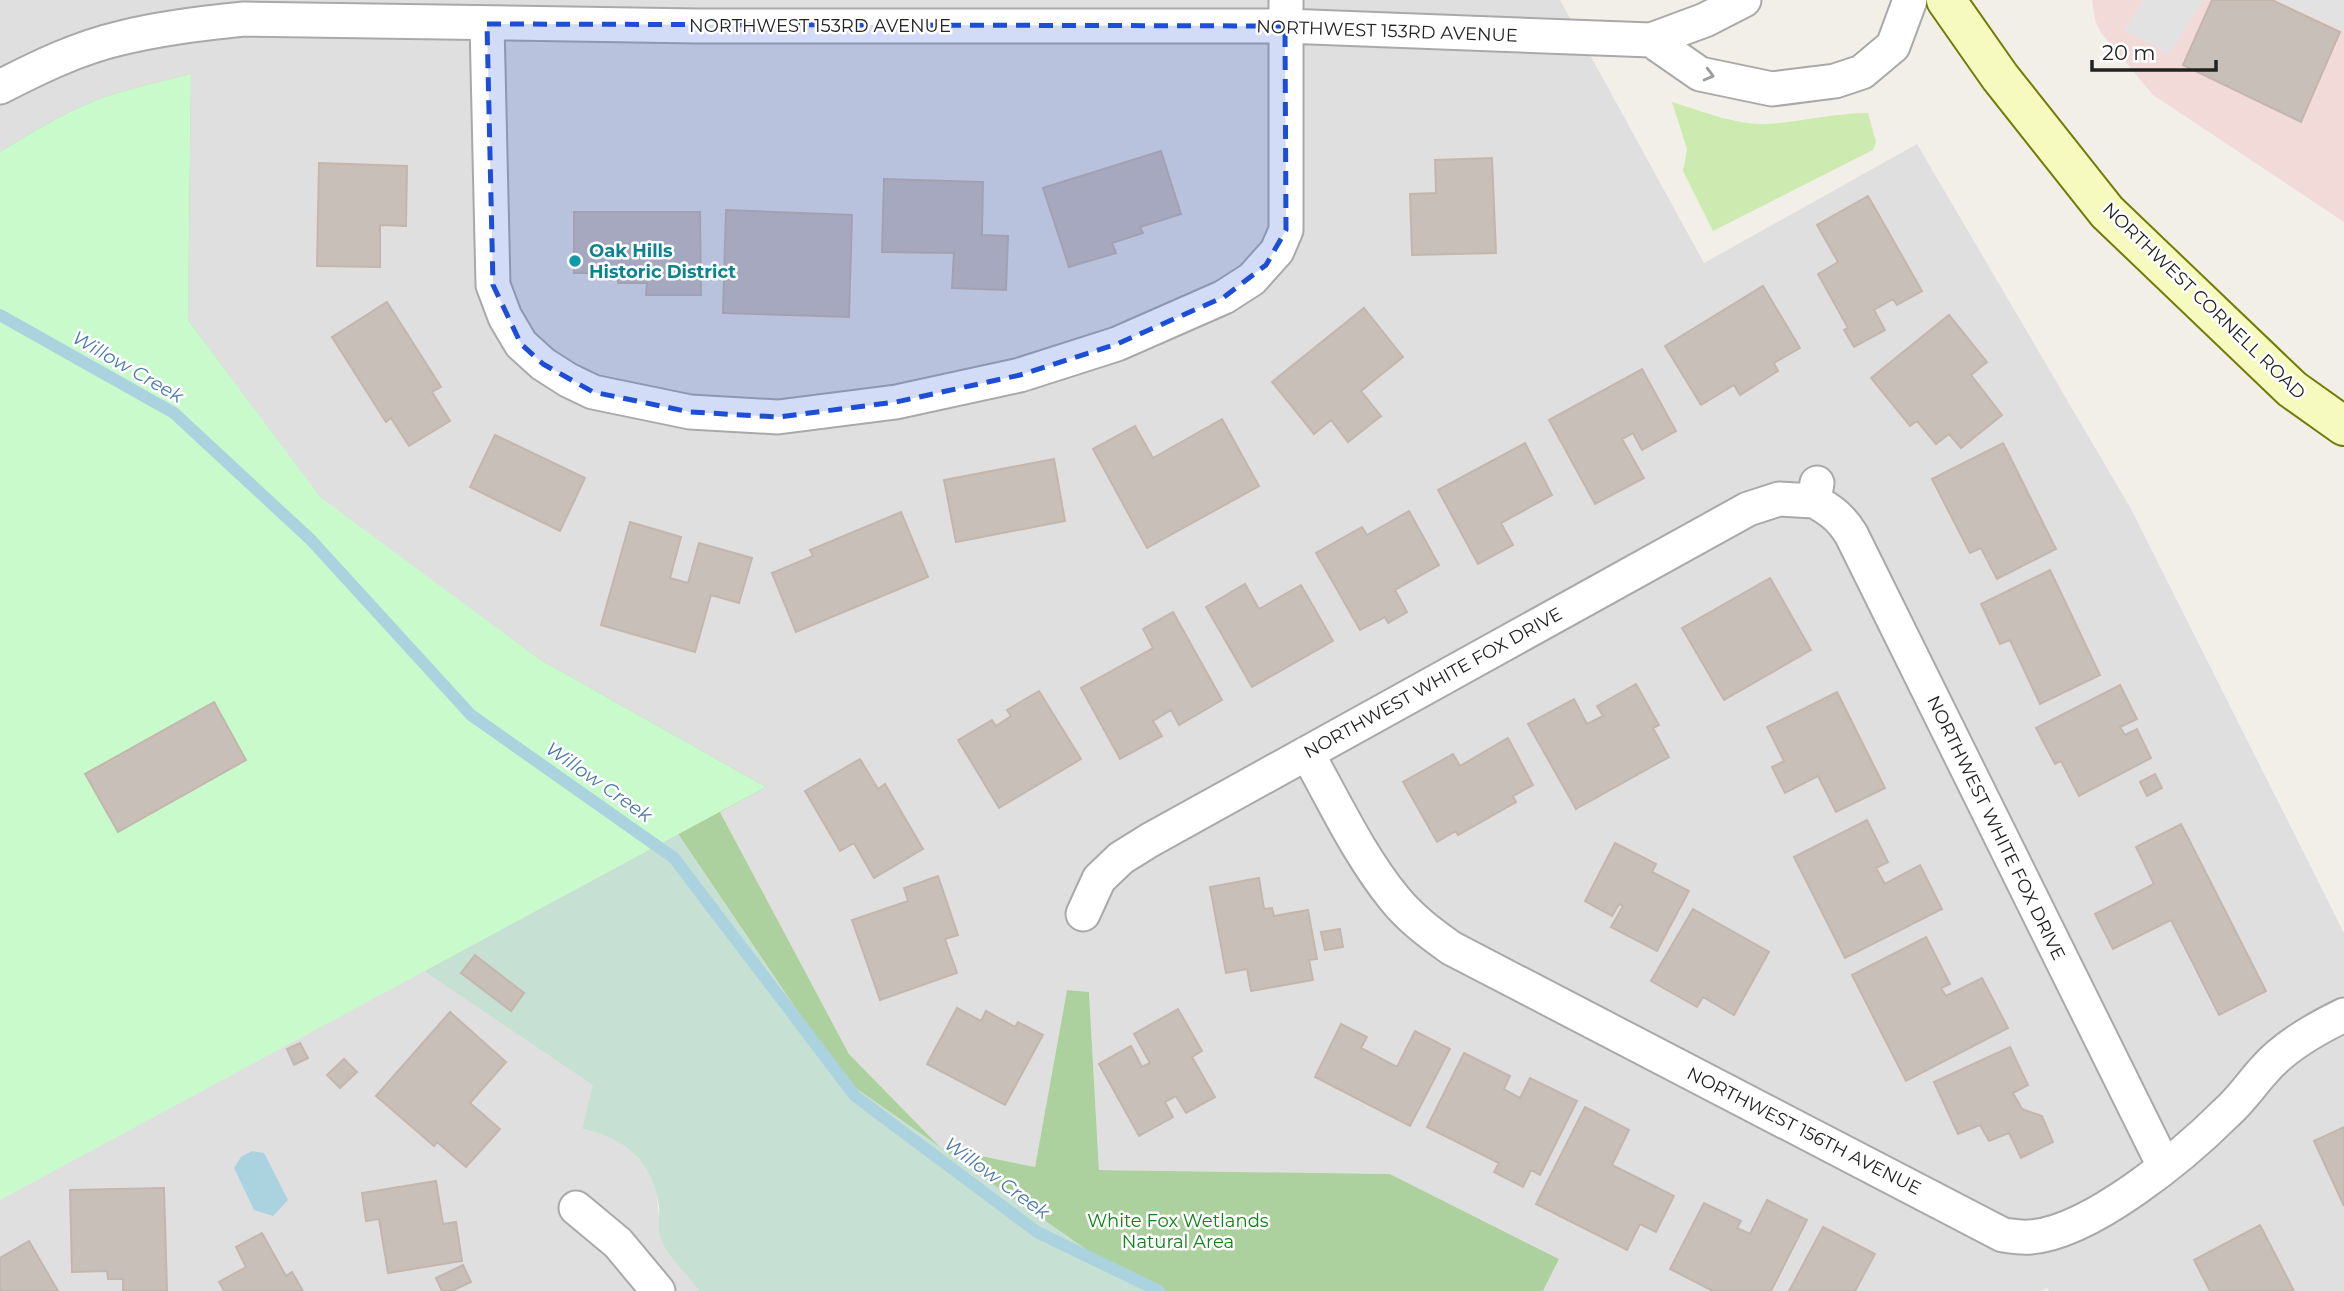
<svg xmlns="http://www.w3.org/2000/svg" width="2344" height="1291" viewBox="0 0 2344 1291" font-family="Montserrat,sans-serif">
  <style>
    .residential { fill: #e0dfdf }
    .commercial { fill: #f2dad9 }
    .grass { fill: #cdebb0 }
    .forest { fill: #add19e }
    .wetland { fill: #c6e0d4 }
    .park { fill: #c8facc }
    .parking { fill: #e2e2e2 }
    .water { fill: #aad3df }
    .lines { fill: none; stroke-linecap: round; stroke-linejoin: round }
    .stream { stroke: #aad3df; stroke-width: 12 }
    .building { fill: #c7bfb8; stroke: #c4b6ab; stroke-width: 2 }
    .street-casing { stroke: #a9a9a9; stroke-width: 37 }
    .secondary-casing { stroke: #707d05; stroke-width: 42 }
    .street { stroke: #fff; stroke-width: 33 }
    .secondary { stroke: #f7fabf; stroke-width: 38 }
    .oneway { stroke: #9c9c9c }
    .marked { fill: #1d4ed8; fill-opacity: 0.2; stroke: #1d4ed8; stroke-width: 5; stroke-dasharray: 14 9; stroke-linejoin: round }
    .culture-dot { fill: #0f9aa8; stroke: #fff; stroke-width: 2.5 }
    .labels { text-anchor: middle; dominant-baseline: central; stroke-width: 5; stroke-linejoin: round; paint-order: stroke }
    .street-label { font-size: 18px; fill: #222; stroke: #fff }
    .culture-label { font-size: 18px; font-weight: bold; fill: #0d838f; stroke: #fff; text-anchor: start }
    .park-label { font-size: 18px; fill: #0c8416; stroke: #fff }
    .water-label { font-size: 19px; font-style: italic; fill: #4a7aab; stroke: #fff }
  </style>
  <rect width="100%" height="100%" fill="#f2efe9"/>
  <!-- residential -->
  <path class="residential" d="M0,0H1560L1704,263L1917,144L2131,509L2344,933V1291H2049L2047,1288L2041,1291H1543L1559,1259L1390,1174L1099,1170L1089,992L1067,990L1035,1167L941,1148L849,1054L720,812L425,971L594,1085L582,1129L600,1133L617,1140L633,1152L648,1170L656,1188L660,1227L699,1291H0Z"/>
  <!-- commercial -->
  <path class="commercial" d="M2092,0H2344V222L2153,95L2101,33L2095,20Z"/>
  <!-- grass -->
  <path class="grass" d="M1672,102C1702,111 1735,125 1767,124C1801,122 1834,113 1868,113L1876,142L1873,150L1713,231L1683,171L1687,149Z"/>
  <!-- forest -->
  <path class="forest" d="M191,74L188,320L320,498L539,659L766,787L720,812L849,1054L941,1148L1035,1167L1067,990L1089,992L1099,1170L1390,1174L1559,1259L1543,1291H1145L844,1080L678,834L614,868L0,152C37,129 75,106 117,93C141,86 166,80 191,74Z"/>
  <!-- wetland -->
  <path class="wetland" d="M678,834L844,1080L1145,1291H699C688,1274 668,1258 661,1239C657,1229 660,1217 659,1206C653,1162 625,1137 582,1129L593,1085L424,971Z"/>
  <!-- park -->
  <path class="park" d="M191,74L188,320L320,497L539,659L766,787L0,1200V152C37,129 75,106 117,93C141,86 166,80 191,74Z"/>
  <!-- parking -->
  <path class="parking" d="M2144,0H2203L2169,54L2124,30Z
    M2276,0H2344V31Z"/>
  <!-- water -->
  <path class="water" d="M252,1151L264,1153L288,1200L273,1216L254,1210L234,1168L241,1157Z"/>
  <g class="lines">
    <!-- stream -->
    <path class="stream" d="M0,315L174,413L311,540L471,715L674,858L855,1096L1037,1232L1159,1291"/>
  </g>
  <!-- building -->
  <path class="building" d="M2212,0H2272L2340,32L2301,122L2183,65Z
    M1161,151L1181,214L1140,227L1143,233L1112,243L1116,253L1069,267L1043,188Z
    M1492,158L1496,253L1412,255L1410,194L1436,193L1435,160Z
    M319,163L407,166L406,226L380,225V267L317,266Z
    M884,179L983,182L982,235L1008,236L1006,290L952,288L954,253L882,252Z
    M1868,196L1922,291L1897,305L1893,299L1874,310L1885,330L1854,347L1844,330L1848,328L1818,274L1838,262L1817,225Z
    M726,210L852,215L849,317L723,313Z
    M574,212H700L701,295H646L647,283H618V273H574Z
    M1763,286L1800,348L1774,363L1778,371L1740,395L1734,385L1701,405L1665,346Z
    M387,302L441,387L432,392L450,421L409,446L391,418L386,422L332,337Z
    M1364,308L1403,357L1361,391L1381,416L1348,442L1331,420L1314,434L1272,382Z
    M1949,315L1987,362L1971,375L2002,415L1961,448L1949,434L1936,444L1917,421L1910,426L1871,378Z
    M1642,369L1676,431L1642,450L1633,433L1622,439L1644,478L1595,504L1549,420Z
    M1222,419L1259,486L1147,548L1093,449L1135,426L1153,458Z
    M495,435L585,478L560,531L470,487Z
    M1525,443L1552,495L1501,523L1513,545L1478,564L1438,490Z
    M2003,443L2056,549L1997,579L1981,548L1970,553L1932,479Z
    M1054,459L1065,521L956,542L944,480Z
    M1409,511L1439,565L1395,590L1407,612L1388,623L1385,617L1360,630L1316,553L1362,527L1367,535Z
    M901,512L928,577L796,632L772,573L813,556L810,550Z
    M630,522L681,537L670,578L688,583L699,543L752,558L739,603L711,595L695,652L601,625Z
    M2050,570L2100,675L2040,704L2010,640L2000,644L1981,604Z
    M1770,578L1811,650L1724,700L1682,628Z
    M1245,584L1259,609L1301,585L1333,641L1252,687L1206,607Z
    M1173,612L1222,700L1179,725L1171,710L1153,721L1162,736L1120,759L1081,688L1153,648L1143,629Z
    M1636,684L1659,725L1653,728L1669,757L1576,809L1528,724L1574,699L1587,724L1603,716L1597,706Z
    M2120,685L2137,719L2120,727L2125,735L2137,729L2151,758L2079,796L2061,761L2055,764L2036,728Z
    M1039,691L1081,759L999,808L958,740L992,720L996,726L1011,716L1007,710Z
    M1837,692L1885,788L1836,812L1818,776L1785,793L1772,767L1784,761L1767,727Z
    M214,702L246,760L118,832L85,774Z
    M1508,738L1533,785L1513,796L1516,802L1458,835L1456,831L1437,842L1403,782L1453,754L1460,766Z
    M860,759L878,789L885,784L923,849L874,878L854,843L840,851L805,791Z
    M2155,774L2162,788L2147,796L2140,782Z
    M1867,820L1888,862L1876,868L1885,884L1920,865L1942,909L1845,958L1794,857Z
    M2181,824L2266,991L2219,1015L2171,920L2113,949L2095,914L2154,884L2136,847Z
    M1615,843L1656,864L1652,872L1689,891L1657,951L1611,927L1623,906L1619,904L1612,916L1585,901Z
    M938,876L958,935L945,939L957,973L880,1000L852,920L908,901L904,888Z
    M1259,878L1264,909L1272,908L1274,916L1308,910L1317,959L1309,960L1313,980L1251,991L1247,969L1226,973L1210,887Z
    M1693,909L1769,952L1734,1015L1703,997L1697,1007L1651,981Z
    M1340,929L1343,947L1325,950L1321,932Z
    M1926,937L1950,984L1941,988L1946,996L1982,978L2008,1028L1906,1081L1852,975Z
    M475,955L524,993L511,1011L461,973Z
    M957,1008L981,1021L986,1011L1015,1027L1018,1022L1043,1035L1005,1105L927,1064Z
    M1178,1009L1202,1051L1192,1057L1215,1097L1186,1113L1176,1096L1165,1102L1173,1117L1139,1136L1099,1064L1131,1046L1142,1067L1150,1063L1134,1034Z
    M450,1012L506,1062L470,1103L500,1129L466,1167L437,1142L434,1146L376,1096Z
    M1341,1024L1367,1037L1361,1048L1397,1067L1415,1031L1450,1049L1410,1126L1315,1077Z
    M300,1043L308,1058L294,1065L287,1049Z
    M2010,1047L2028,1085L2013,1093L2022,1109L2042,1116L2053,1142L2021,1158L2009,1133L1989,1141L1980,1125L1958,1134L1934,1082Z
    M1464,1053L1510,1076L1504,1089L1520,1098L1530,1078L1577,1101L1540,1175L1531,1170L1523,1187L1494,1172L1499,1163L1427,1127Z
    M344,1059L357,1072L340,1088L327,1075Z
    M1585,1107L1629,1130L1612,1165L1674,1196L1656,1232L1640,1224L1627,1250L1536,1204Z
    M2344,1127V1206L2314,1141Z
    M436,1181L443,1224L456,1222L462,1261L388,1273L379,1219L366,1221L362,1193Z
    M164,1188L167,1291H123V1279H108L107,1271L72,1272L70,1190Z
    M1767,1200L1807,1220L1771,1291H1713L1670,1269L1704,1203L1741,1221L1737,1228L1750,1234Z
    M2260,1225L2294,1291H2210L2194,1260Z
    M1823,1227L1875,1254L1855,1291H1789Z
    M262,1233L286,1276L292,1272L303,1291H224L219,1282L246,1267L236,1247Z
    M29,1241L58,1291H0V1258Z
    M463,1265L471,1282L452,1291H442L436,1278Z"/>
  <g class="lines">
    <defs>
      <path id="street" d="M487,24L493,285L505,317L521,344L543,364L568,380L593,392L690,412L778,417L896,402L1020,375L1117,344L1224,297L1252,279L1277,251L1286,230V0
        M1651,40L1700,74L1772,89L1835,81L1862,72L1893,46L1910,0
        M0,87C39,67 78,48 121,38C161,28 203,23 244,19L697,26H1285L1651,40L1705,20L1744,0
        M1817,483L1814,501C1831,510 1841,518 1851,534L2164,1166
        M1307,753C1334,801 1359,855 1394,898C1410,918 1430,933 1451,948L2003,1235C2011,1236 2021,1238 2030,1237C2090,1233 2184,1155 2226,1113C2241,1100 2252,1083 2265,1069C2285,1046 2317,1028 2344,1015
        M1083,914L1099,879L1121,858L1150,840L1748,509L1779,499L1814,501
        M576,1208L618,1243L658,1291"/>
      <path id="secondary" d="M1946,0L2000,77L2107,212L2292,389L2344,426"/>
    </defs>
    <!-- street casing -->
    <use href="#street" class="street-casing"/>
    <!-- secondary casing -->
    <use href="#secondary" class="secondary-casing"/>
    <!-- street -->
    <use href="#street" class="street"/>
    <!-- secondary -->
    <use href="#secondary" class="secondary"/>
  </g>
  <!-- one-way arrows -->
  <defs><path id="oneway-chevron" d="M-2-3.5L2.5 0L-2 3.5" fill="none" stroke-width="1.6" stroke-linecap="round" stroke-linejoin="round" transform="scale(1.75)"/></defs>
  <use class="oneway" href="#oneway-chevron" transform="translate(1709 75) rotate(15)"/>
  <!-- marked area -->
  <path class="marked" d="M487,24L1285,26L1286,230L1266,265L1224,297L1117,344L1020,375L896,402L778,417L690,412L593,392L543,364L521,344L493,285Z"/>
  <!-- markers -->
  <circle class="culture-dot" cx="575" cy="261" r="7"/>
  <g class="labels">
    <!-- street labels -->
    <g class="street-label">
      <text x="820" y="26">NORTHWEST 153RD AVENUE</text>
      <text transform="translate(1387 31) rotate(2)">NORTHWEST 153RD AVENUE</text>
      <text transform="translate(2204 301) rotate(44)">NORTHWEST CORNELL ROAD</text>
      <text transform="translate(1433 683) rotate(-29)">NORTHWEST WHITE FOX DRIVE</text>
      <text transform="translate(1996 828) rotate(64)">NORTHWEST WHITE FOX DRIVE</text>
      <text transform="translate(1804 1131) rotate(27)">NORTHWEST 156TH AVENUE</text>
    </g>
    <!-- culture labels -->
    <g class="culture-label">
      <text x="589" y="251">Oak Hills<tspan x="589" dy="21">Historic District</tspan></text>
    </g>
    <!-- park labels -->
    <g class="park-label">
      <text x="1178" y="1221">White Fox Wetlands<tspan x="1178" dy="21">Natural Area</tspan></text>
    </g>
    <!-- water labels -->
    <g class="water-label">
      <text transform="translate(128 367) rotate(30)">Willow Creek</text>
      <text transform="translate(599 782) rotate(35)">Willow Creek</text>
      <text transform="translate(997 1178) rotate(36)">Willow Creek</text>
    </g>
  </g>
  <!-- scale -->
  <path d="M2092 60v10h124v-10" fill="none" stroke="#222222" stroke-width="3.5"/>
  <text x="2102" y="60" font-size="21" fill="#222222" stroke="#ffffff" stroke-width="5" paint-order="stroke">20 m</text>
</svg>
